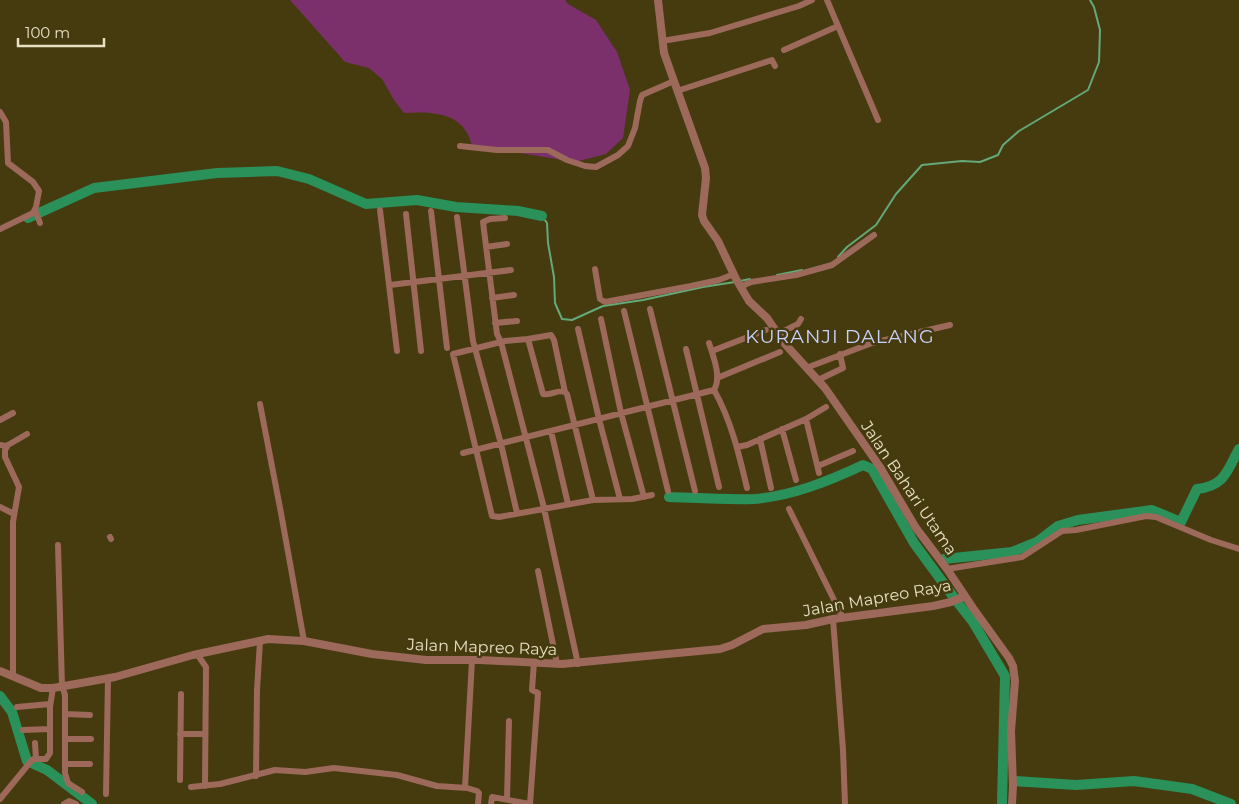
<svg xmlns="http://www.w3.org/2000/svg" width="1239" height="804" viewBox="0 0 1239 804" font-family="Montserrat,sans-serif">
  <style>
    .green { fill: #7b306c }
    .lines { fill: none; stroke-linecap: round; stroke-linejoin: round }
    .stream { stroke: #63a97a; stroke-width: 2 }
    .river { stroke: #2a915b; stroke-width: 10 }
    .minor { stroke: #9c695b; stroke-width: 6 }
    .tertiary { stroke: #9c695b; stroke-width: 8 }
    .labels { text-anchor: middle; dominant-baseline: central; stroke-width: 5; stroke-linejoin: round; paint-order: stroke }
    .street-label { font-size: 16px; fill: #e7e0c3; stroke: #453b0f }
    .quarter-label { font-size: 19px; letter-spacing: 1px; fill: #c9d2fd; stroke: #453b0f }
  </style>
  <rect width="100%" height="100%" fill="#453b0f"/>
  <!-- green -->
  <path class="green" d="M290,0H565L568,4L596,20L617,52L630,90L623,138L606,154L575,162L472,145C470,141 469,135 466,131C453,111 425,112 404,113L394,100L382,79L369,68L345,62Z"/>
  <g class="lines">
    <!-- stream -->
    <path class="stream" d="M542,216L547,223L548,243L554,277L555,303L562,319L572,320L603,306L643,300L703,287L735,282
      M838,257L847,247L876,225L896,194L922,165L962,161L980,162L998,155L1003,145L1019,131L1088,90L1099,62L1100,30L1094,7L1090,0
      M777,275L802,270
      M740,281L750,279"/>
    <!-- river -->
    <path class="river" d="M28,218L94,188L217,173L277,171L309,179L366,204L417,200L456,207L518,211L542,216
      M669,497C697,498 726,500 754,499C792,496 829,481 863,465L872,469L914,543L955,599
      M944,559L1012,552L1037,542L1058,526L1078,520L1152,510L1181,522L1197,489C1225,486 1227,471 1239,449
      M958,603L973,622L1005,676L1002,804
      M0,696L12,712L27,761L47,770L92,804
      M1014,781L1076,785L1134,781L1192,789L1231,804"/>
    <!-- minor -->
    <path class="minor" d="M827,0L878,120
      M662,41L710,33L799,6L812,0
      M784,50L838,26
      M677,91L772,60L775,66
      M0,112L6,122L8,163L33,182L39,191L36,207L33,213L0,229
      M460,146L497,150H548L567,160L585,166L596,167L618,155L628,146L635,128L640,101L642,95L674,81
      M35,210L40,223
      M380,210L397,351
      M431,211L447,348
      M406,214L421,351
      M457,217L473,341L501,444L517,513
      M505,218L490,219L483,222L497,334L501,342L543,504L578,664
      M486,247L507,244
      M595,269L600,299L605,302L691,286L719,280L734,274
      M390,285L511,270
      M740,287L751,282L796,275L832,265L874,235
      M492,298L514,295
      M650,309L695,491
      M624,311L668,491
      M601,319L621,413L644,497
      M495,323L517,321
      M578,329L599,419L620,499
      M778,334L798,324L801,319
      M528,339L543,394C550,396 558,389 565,392L567,394L593,500
      M709,343C713,356 722,377 714,390
      M686,349L719,487
      M712,351L766,330
      M806,368L872,343L950,325
      M717,378L780,352
      M818,380L843,368L840,354
      M565,392L554,340L551,335L528,339L505,341L453,354L492,516L499,517L593,500L632,499L652,495
      M260,404L281,513L304,641
      M806,419L819,473
      M0,420L13,413
      M782,429L796,480
      M551,431L568,504
      M760,439L771,488
      M0,445L7,446
      M737,447L747,445L806,419L826,407
      M463,453L714,390C731,420 739,454 747,488
      M818,466L853,451
      M0,507L14,514
      M789,509L843,618
      M110,537L111,539
      M58,545L62,686L65,695V773L68,783L82,792
      M947,569L1022,557L1062,531L1076,530L1146,516L1156,517L1211,540L1239,549
      M538,571L557,664
      M833,619L843,750L845,804
      M197,654L206,667L205,786
      M13,676V522L19,487L5,457V450L8,445L27,434
      M17,707L50,704
      M65,714L90,715
      M23,730L49,729
      M180,734H205
      M66,739H91
      M35,743L36,759
      M66,764H90
      M256,776L257,690L260,641
      M180,780L181,694
      M191,787L220,784L275,770L305,772L334,768L397,775L437,786L467,788L477,791L479,793L478,804
      M465,787L472,660
      M106,794L108,678
      M0,799L32,760L34,759H46L50,753V707L53,688
      M507,799L509,721
      M64,804L69,801L76,804
      M491,804L492,797L530,804
      M530,804L538,693L532,690L534,662"/>
    <!-- tertiary -->
    <path class="tertiary" d="M658,0L664,53L705,168L706,178L702,215L704,221L718,241L736,279L749,301L767,318L785,344L825,388L880,467L916,528L947,569L973,608L1009,658L1013,666L1015,681L1011,731L1013,786L1012,804
      M0,671L41,688H53L115,677L193,655L268,639L304,641L372,654L426,660H480L562,664L720,649L732,645L763,629L806,625L833,619L933,606L951,602L965,596"/>
  </g>
  <g class="labels">
    <!-- street labels -->
    <g class="street-label">
      <text transform="translate(909 488) rotate(56)">Jalan Bahari Utama</text>
      <text transform="translate(877 598) rotate(-10)">Jalan Mapreo Raya</text>
      <text transform="translate(482 647) rotate(2)">Jalan Mapreo Raya</text>
    </g>
    <!-- quarter labels -->
    <g class="quarter-label">
      <text x="840" y="336">KURANJI DALANG</text>
    </g>
  </g>
  <!-- scale -->
  <path d="M18 38v8h86v-8" fill="none" stroke="#e7e0c3" stroke-width="2.5"/>
  <text x="25" y="38" font-size="15" fill="#e7e0c3" stroke="#453b0f" stroke-width="4" paint-order="stroke">100 m</text>
</svg>
